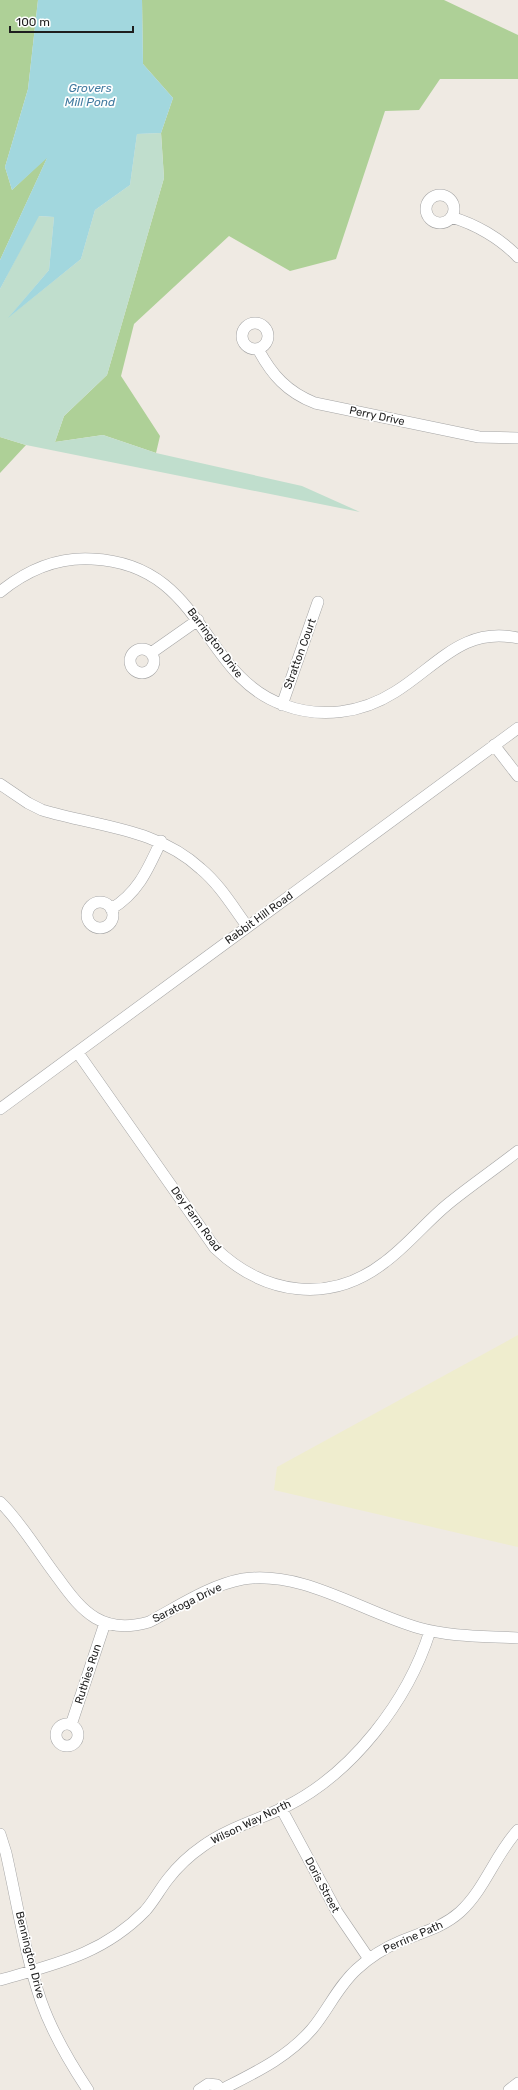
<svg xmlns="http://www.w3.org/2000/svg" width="518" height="2090" viewBox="0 0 518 2090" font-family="Rubik,sans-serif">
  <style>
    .farmland { fill: #efedce }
    .forest { fill: #aed097 }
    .wetland { fill: #c0decd }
    .water { fill: #a2d7de }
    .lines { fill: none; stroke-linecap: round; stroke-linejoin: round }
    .minor-casing { stroke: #a5a5a5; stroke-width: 12 }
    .minor { stroke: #fff; stroke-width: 11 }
    .labels { text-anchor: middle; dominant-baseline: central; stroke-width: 3.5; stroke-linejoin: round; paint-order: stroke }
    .street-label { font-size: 11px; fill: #1e1e1e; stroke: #fff }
    .water-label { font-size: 12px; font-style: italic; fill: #427ba0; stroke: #fff }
  </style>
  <rect width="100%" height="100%" fill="#efeae3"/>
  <!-- farmland -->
  <path class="farmland" d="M518,1335V1547L274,1490L277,1467Z"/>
  <!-- forest -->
  <path class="forest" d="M0,0H38L28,89L5,167L12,190L48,156L0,260Z
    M142,0H444L518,35V79H440L419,110L385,111L336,259L290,271L229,236L134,324L121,376L160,436L156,453L103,435L55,442L64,416L107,375L164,178L161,133L173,98L143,64Z
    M0,437L26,445L0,473Z"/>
  <!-- wetland -->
  <path class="wetland" d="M161,133L164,178L107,375L64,416L55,442L103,435L156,453L302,486L360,512L26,445L0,437V289L38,216L54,217L49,270L10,316L81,259L95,210L130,185L137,134Z"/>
  <!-- water -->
  <path class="water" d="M38,0H142L143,64L173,98L161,133L137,134L130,185L95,210L81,259L8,318L49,270L54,217L39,216L0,289V260L47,158L12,190L5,167L28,89Z"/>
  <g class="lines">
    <defs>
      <path id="minor" d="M426 209a14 14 0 1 1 28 0a14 14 0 1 1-28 0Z
        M451,217C475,224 500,238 518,257
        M242 336a13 13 0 1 1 26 0a13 13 0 1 1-26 0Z
        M258,349C272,375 287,392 315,403L479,437L518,438
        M0,592C27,570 57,557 92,559C205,564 200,676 284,705C321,719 362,713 395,692C437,666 463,626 518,638
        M130 661a12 12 0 1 1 24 0a12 12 0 1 1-24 0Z
        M151,653L198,620
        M282,705L318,602
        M494,745L518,776
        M0,784L28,803L42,810C98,827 157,828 201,869C220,885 233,907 247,926
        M87 915a13 13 0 1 1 26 0a13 13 0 1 1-26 0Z
        M111,909C138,893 148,869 161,841
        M78,1053L215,1248C264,1295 330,1305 385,1262C408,1245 426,1222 448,1204C470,1186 495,1169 518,1151
        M0,1109L518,728
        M0,1502C21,1522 40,1555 58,1578C83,1613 103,1635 149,1622C179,1606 210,1585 243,1579C303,1570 362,1612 419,1628C451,1637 485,1636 518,1638
        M56 1735a11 11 0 1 1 22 0a11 11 0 1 1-22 0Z
        M71,1725L105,1623
        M281,1808L337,1912L369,1959
        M0,1834L6,1853C17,1902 25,1954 41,2001C52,2032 70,2063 88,2090
        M0,1980C56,1964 103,1954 145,1911C154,1901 160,1889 168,1879C178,1866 190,1855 203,1846C228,1828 258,1820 285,1807C352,1774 408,1701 430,1631
        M199,2090L208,2084L217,2085L221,2090
        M221,2090C254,2073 287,2058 312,2029C328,2010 338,1986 357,1969C370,1957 384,1948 401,1941C422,1932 442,1928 460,1912C485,1889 495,1855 518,1830
        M509,2090L518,2083"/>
    </defs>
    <!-- minor casing -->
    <use href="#minor" class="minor-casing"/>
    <!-- minor -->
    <use href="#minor" class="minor"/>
  </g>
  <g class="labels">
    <!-- street labels -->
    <g class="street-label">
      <text transform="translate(377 416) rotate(12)">Perry Drive</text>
      <text transform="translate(215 643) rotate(53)">Barrington Drive</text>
      <text transform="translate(300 654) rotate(-70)">Stratton Court</text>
      <text transform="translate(259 918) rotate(-36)">Rabbit Hill Road</text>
      <text transform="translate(196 1219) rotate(54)">Dey Farm Road</text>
      <text transform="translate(187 1603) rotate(-26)">Saratoga Drive</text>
      <text transform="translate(88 1674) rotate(-72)">Ruthies Run</text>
      <text transform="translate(251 1822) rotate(-26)">Wilson Way North</text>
      <text transform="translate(322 1885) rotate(62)">Doris Street</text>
      <text transform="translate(413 1937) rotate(-24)">Perrine Path</text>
      <text transform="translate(30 1955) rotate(76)">Bennington Drive</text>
    </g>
    <!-- water labels -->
    <g class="water-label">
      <text x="90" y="88">Grovers<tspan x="90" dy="14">Mill Pond</tspan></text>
    </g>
  </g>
  <!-- scale -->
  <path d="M10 26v6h123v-6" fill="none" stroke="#1e1e1e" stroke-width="2"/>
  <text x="16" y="26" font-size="12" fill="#1e1e1e" stroke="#ffffff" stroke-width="3" paint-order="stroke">100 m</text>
</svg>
